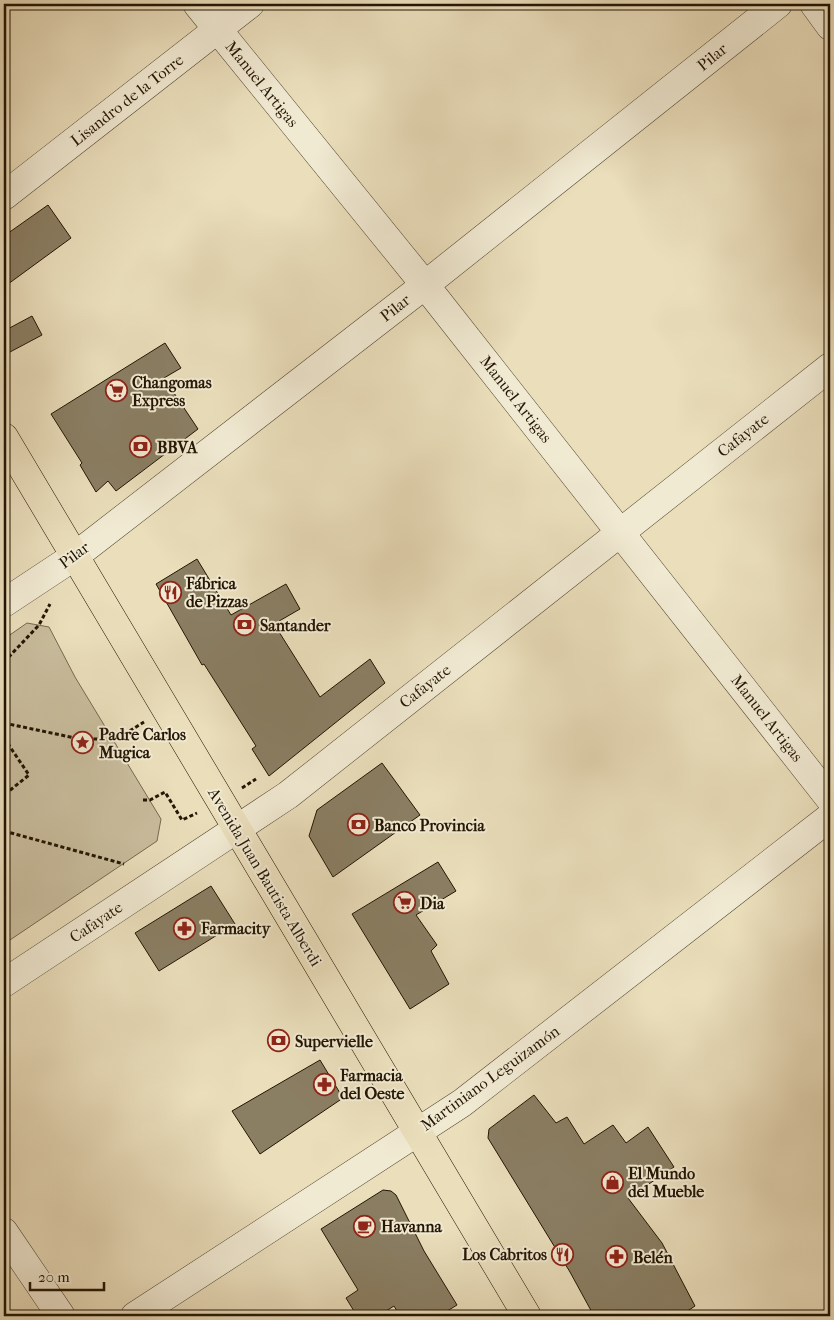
<svg xmlns="http://www.w3.org/2000/svg" width="834" height="1320" viewBox="0 0 834 1320" font-family="'IM FELL French Canon',serif">
  <style>
    .green { fill: #c8bc9c; stroke: #766850 }
    .building { fill: #8a7e63; stroke: #231503 }
    .lines { fill: none; stroke-linecap: round; stroke-linejoin: round }
    .minor-casing { stroke: #554731; stroke-width: 29 }
    .tertiary-casing { stroke: #554731; stroke-width: 29 }
    .primary-casing { stroke: #231503; stroke-width: 29 }
    .path { stroke: #231503; stroke-width: 3; stroke-dasharray: 4 2.5; stroke-linecap: butt }
    .minor { stroke: #f1ead3; stroke-width: 28 }
    .tertiary { stroke: #f1ead3; stroke-width: 28 }
    .primary { stroke: #eadebb; stroke-width: 28 }
    .labels { text-anchor: middle; dominant-baseline: central; stroke-width: 4; stroke-linejoin: round; paint-order: stroke }
    .street-label { font-size: 16px; fill: #231503; stroke: #f1ead3 }
    .poi-label { font-size: 16px; font-weight: bold; fill: #231503; stroke: #f1ead3; text-anchor: start }
  </style>
  <rect width="100%" height="100%" fill="#eadebb"/>
  <filter id="stains"><feTurbulence type="fractalNoise" baseFrequency=".004" numOctaves="4"/><feColorMatrix values="0 0 0 0 .2 0 0 0 0 .09 0 0 0 0 .02 0 0 0 .5 -.17"/></filter>
  <radialGradient id="worn" r=".72"><stop offset=".6" stop-color="#630" stop-opacity="0"/><stop offset="1" stop-color="#630" stop-opacity=".3"/></radialGradient>
  <!-- green -->
  <path class="green" d="M27,623L49,627L75,677L161,819L157,841L4,944V639Z"/>
  <!-- building -->
  <path class="building" d="M48,205L71,238L4,287V236Z
    M32,316L42,335L10,352L4,341V331Z
    M165,343L181,368L164,378L198,429L116,491L108,481L96,492L80,465L82,463L51,414Z
    M197,559L231,615L286,584L300,609L274,624L320,697L370,659L385,683L269,776L252,749L256,746L204,664L202,665L156,584Z
    M382,763L420,815L333,877L309,836L317,810Z
    M438,862L456,891L416,915L437,945L431,951L449,984L410,1009L352,914Z
    M211,886L235,924L159,971L135,933Z
    M320,1060L343,1098L260,1154L232,1111Z
    M534,1095L556,1123L567,1117L584,1144L613,1125L626,1143L648,1127L674,1167L628,1198L662,1243L695,1306L680,1316H594L570,1272L488,1138L489,1129Z
    M383,1190L391,1191L396,1195L424,1251L457,1305L439,1316H400L394,1306L378,1316H357L346,1298L358,1290L321,1229Z"/>
  <g class="lines">
    <defs>
      <path id="minor" d="M197,4L425,285L830,799
        M814,4L830,26
        M4,603L75,556L425,285L778,4
        M4,983L288,795L830,367
        M4,1232L61,1316
        M135,1316L462,1103L830,817"/>
      <path id="tertiary" d="M4,196L250,4"/>
      <path id="primary" d="M4,437L527,1316"/>
    </defs>
    <!-- minor casing -->
    <use href="#minor" class="minor-casing"/>
    <!-- tertiary casing -->
    <use href="#tertiary" class="tertiary-casing"/>
    <!-- primary casing -->
    <use href="#primary" class="primary-casing"/>
    <!-- path -->
    <path class="path" d="M4,662L39,625L50,604
      M4,723L75,738L115,740L144,722
      M4,738L29,775L4,795
      M242,788L256,779
      M143,800H150L165,792L182,820L197,813
      M4,831L124,864"/>
    <!-- minor -->
    <use href="#minor" class="minor"/>
    <!-- tertiary -->
    <use href="#tertiary" class="tertiary"/>
    <!-- primary -->
    <use href="#primary" class="primary"/>
  </g>
  <!-- icons -->
  <defs>
    <symbol id="supermarket-ring" viewBox="-11 -11 22 22"><circle r="9.5" fill="#f1ead3" stroke="#8f2418" stroke-width="1.5"/><path d="M-6-5.5h2.5l.6 2H6L4.5 2H-2.5L-4.4-4H-6ZM-1.5 3.2a1.3 1.3 0 1 0 .1 0ZM3 3.2a1.3 1.3 0 1 0 .1 0Z" fill="#8f2418"/></symbol>
    <symbol id="bank-ring" viewBox="-11 -11 22 22"><circle r="9.5" fill="#f1ead3" stroke="#8f2418" stroke-width="1.5"/><path d="M-6-4H6V4H-6ZM0-2.3a2.3 2.3 0 1 0 0 4.6a2.3 2.3 0 1 0 0-4.6Z" fill="#8f2418"/></symbol>
    <symbol id="restaurant-ring" viewBox="-11 -11 22 22"><circle r="9.5" fill="#f1ead3" stroke="#8f2418" stroke-width="1.5"/><path d="M-5-6h1v4h1v-4h1v4h1v-4h1v5L-1.5 .5V6h-2V.5L-5-1ZM5-6V6H3V1.5H1.5Q1.5-4 5-6Z" fill="#8f2418"/></symbol>
    <symbol id="sight-ring" viewBox="-11 -11 22 22"><circle r="9.5" fill="#f1ead3" stroke="#8f2418" stroke-width="1.5"/><path d="M0-6L1.8-2.2L6-1.7L2.9 1.2L3.7 5.4L0 3.3L-3.7 5.4L-2.9 1.2L-6-1.7L-1.8-2.2Z" fill="#8f2418"/></symbol>
    <symbol id="pharmacy-ring" viewBox="-11 -11 22 22"><circle r="9.5" fill="#f1ead3" stroke="#8f2418" stroke-width="1.5"/><path d="M-2-6h4v4h4v4h-4v4h-4v-4h-4v-4h4Z" fill="#8f2418"/></symbol>
    <symbol id="shop-ring" viewBox="-11 -11 22 22"><circle r="9.5" fill="#f1ead3" stroke="#8f2418" stroke-width="1.5"/><path d="M-5-2.5h2.3a2.7 3.5 0 0 1 5.4 0H5L5.5 6h-11ZM-1.5-2.5h3a1.5 2.3 0 0 0-3 0Z" fill="#8f2418"/></symbol>
    <symbol id="cafe-ring" viewBox="-11 -11 22 22"><circle r="9.5" fill="#f1ead3" stroke="#8f2418" stroke-width="1.5"/><path d="M-5.5-4.5H6V0H3Q3 3.5 0 3.5H-2.5Q-5.5 3.5-5.5 0ZM3-3.2v2h1.7v-2ZM-6 4.5H4V6H-6Z" fill="#8f2418"/></symbol>
  </defs>
  <g fill-rule="evenodd">
    <use href="#supermarket-ring" x="104" y="378" width="25" height="25"/>
    <use href="#bank-ring" x="128" y="434" width="25" height="25"/>
    <use href="#restaurant-ring" x="158" y="580" width="25" height="25"/>
    <use href="#bank-ring" x="232" y="612" width="25" height="25"/>
    <use href="#sight-ring" x="70" y="730" width="25" height="25"/>
    <use href="#bank-ring" x="346" y="812" width="25" height="25"/>
    <use href="#supermarket-ring" x="392" y="890" width="25" height="25"/>
    <use href="#pharmacy-ring" x="172" y="916" width="25" height="25"/>
    <use href="#bank-ring" x="266" y="1028" width="25" height="25"/>
    <use href="#pharmacy-ring" x="312" y="1072" width="25" height="25"/>
    <use href="#shop-ring" x="600" y="1170" width="25" height="25"/>
    <use href="#cafe-ring" x="352" y="1214" width="25" height="25"/>
    <use href="#restaurant-ring" x="550" y="1242" width="25" height="25"/>
    <use href="#pharmacy-ring" x="604" y="1244" width="25" height="25"/>
  </g>
  <g class="labels">
    <!-- street labels -->
    <g class="street-label">
      <text transform="translate(712 57) rotate(-39)">Pilar</text>
      <text transform="translate(262 84) rotate(51)">Manuel Artigas</text>
      <text transform="translate(127 100) rotate(-38)">Lisandro de la Torre</text>
      <text transform="translate(395 308) rotate(-38)">Pilar</text>
      <text transform="translate(516 399) rotate(52)">Manuel Artigas</text>
      <text transform="translate(743 435) rotate(-38)">Cafayate</text>
      <text transform="translate(74 555) rotate(-36)">Pilar</text>
      <text transform="translate(425 686) rotate(-38)">Cafayate</text>
      <text transform="translate(767 718) rotate(52)">Manuel Artigas</text>
      <text transform="translate(265 877) rotate(59)">Avenida Juan Bautista Alberdi</text>
      <text transform="translate(96 922) rotate(-34)">Cafayate</text>
      <text transform="translate(490 1078) rotate(-36)">Martiniano Leguizamón</text>
    </g>
    <!-- poi labels -->
    <g class="poi-label">
      <text x="132" y="382">Changomas<tspan x="132" dy="18">Express</tspan></text>
      <text x="157" y="447">BBVA</text>
      <text x="186" y="583">Fábrica<tspan x="186" dy="18">de Pizzas</tspan></text>
      <text x="260" y="625">Santander</text>
      <text x="99" y="734">Padre Carlos<tspan x="99" dy="18">Mugica</tspan></text>
      <text x="374" y="825">Banco Provincia</text>
      <text x="420" y="903">Dia</text>
      <text x="201" y="928">Farmacity</text>
      <text x="295" y="1041">Supervielle</text>
      <text x="340" y="1075">Farmacia<tspan x="340" dy="18">del Oeste</tspan></text>
      <text x="628" y="1173">El Mundo<tspan x="628" dy="18">del Mueble</tspan></text>
      <text x="381" y="1226">Havanna</text>
      <text x="547" y="1254" text-anchor="end">Los Cabritos</text>
      <text x="633" y="1257">Belén</text>
    </g>
  </g>
  <!-- margin -->
  <rect width="834" height="1320" fill="none" stroke="#eadebb" stroke-width="20"/>
  <rect x="5" y="5" width="824" height="1310" fill="none" stroke="#231503" stroke-width="2.5"/>
  <rect x="10" y="10" width="814" height="1300" fill="none" stroke="#231503"/>
  <!-- scale -->
  <path d="M30 1282v8h74v-8" fill="none" stroke="#231503" stroke-width="2.5"/>
  <text x="38" y="1282" font-size="15" fill="#231503" stroke="#f1ead3" stroke-width="4" paint-order="stroke">20 m</text>
  <rect width="100%" height="100%" filter="url(#stains)"/>
  <rect width="100%" height="100%" fill="url(#worn)"/>
</svg>
